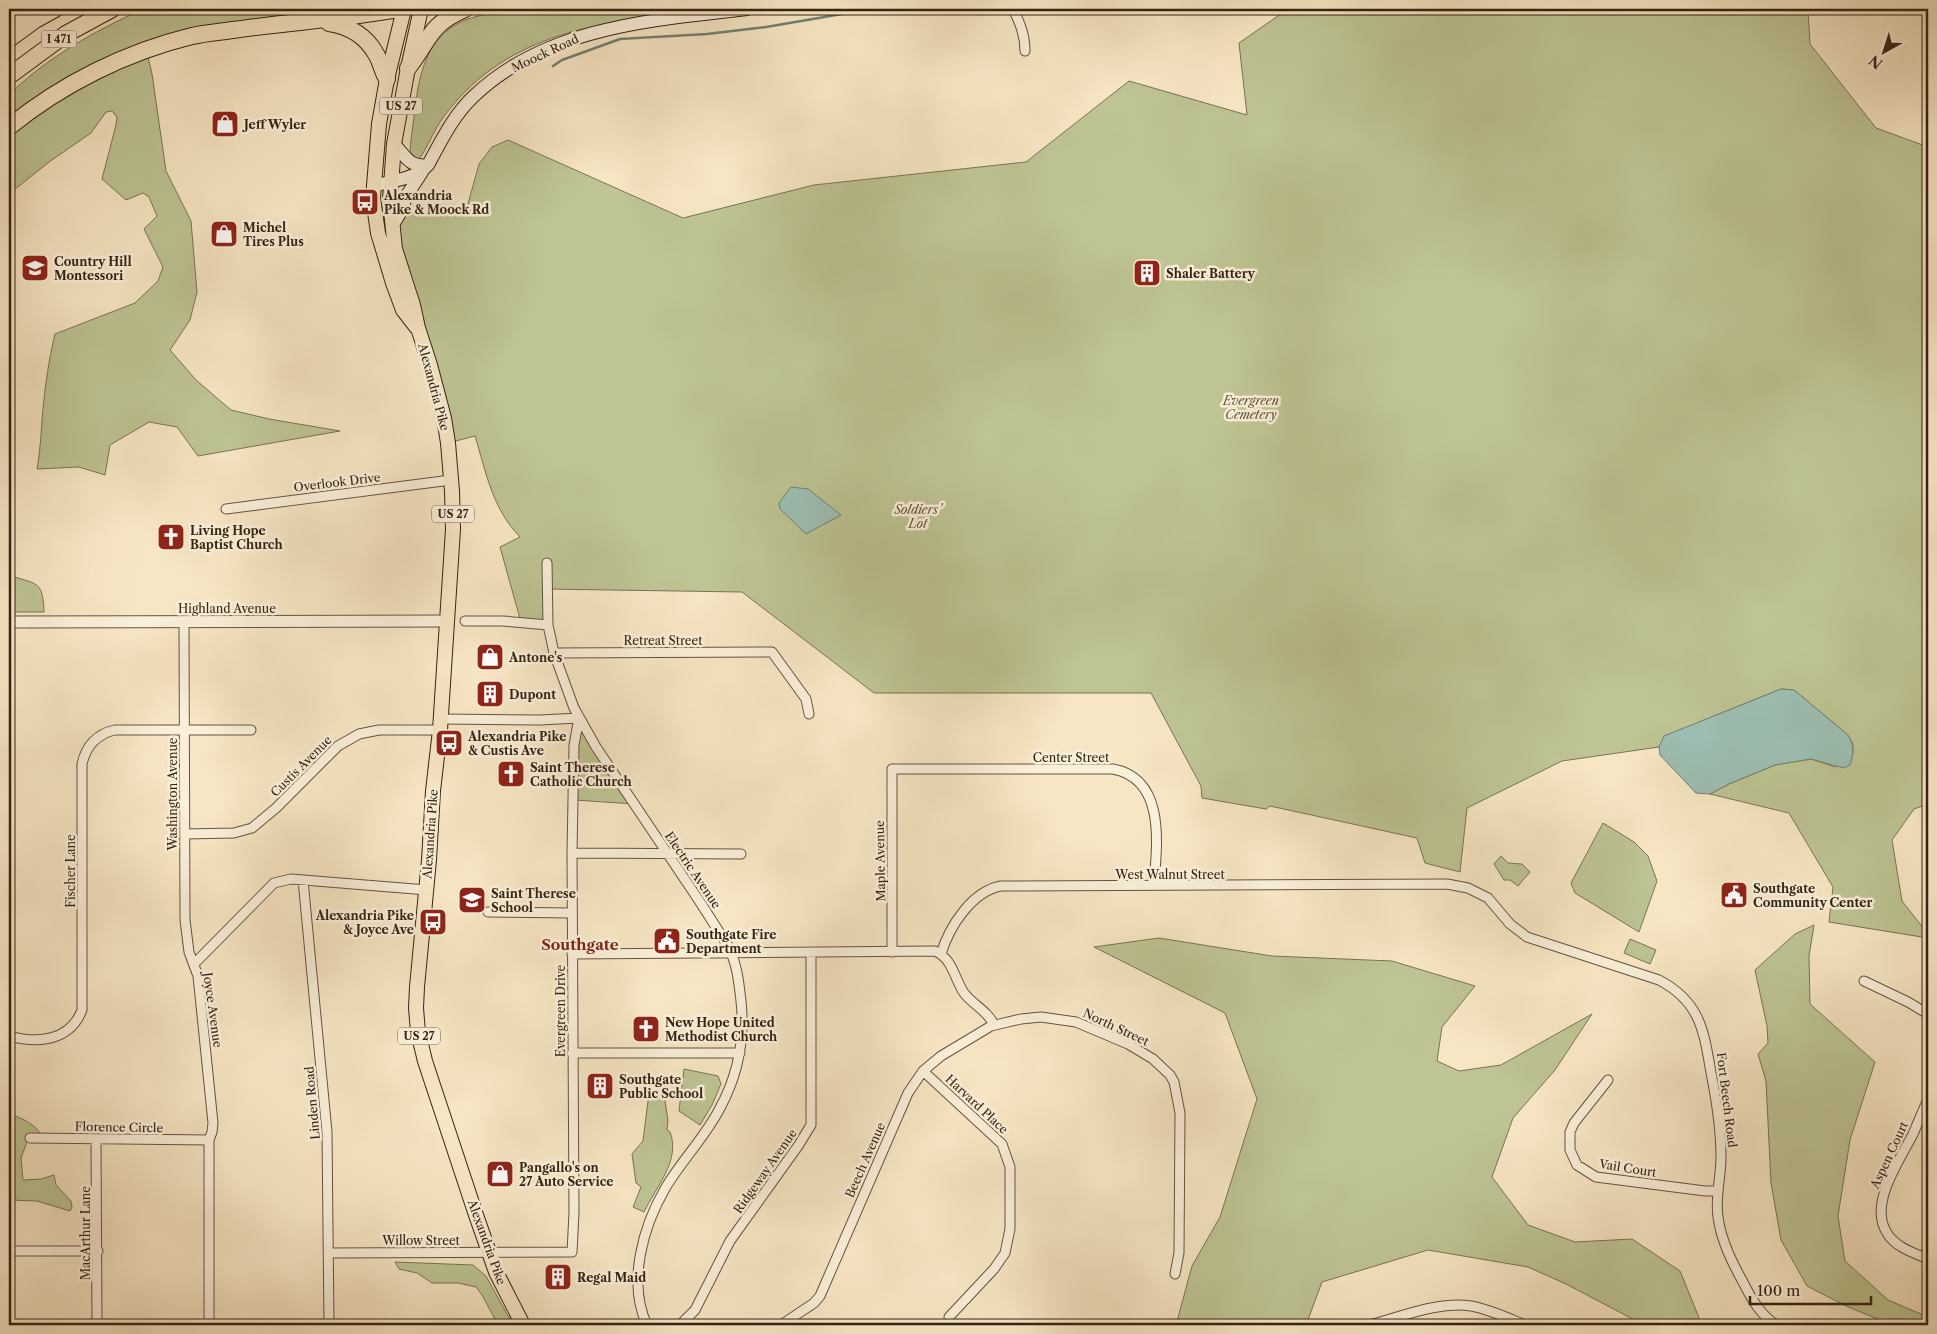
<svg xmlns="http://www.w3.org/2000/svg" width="1937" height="1334" viewBox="0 0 1937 1334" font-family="'Libre Caslon Text',serif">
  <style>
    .green { fill: #bec493; stroke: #787453 }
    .water { fill: #9dc0b4; stroke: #728174 }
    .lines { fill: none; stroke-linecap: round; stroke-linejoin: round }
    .stream { stroke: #728174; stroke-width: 2.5 }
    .minor-casing { stroke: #63543f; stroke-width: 11 }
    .tertiary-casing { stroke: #63543f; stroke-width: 13 }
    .secondary-casing { stroke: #322313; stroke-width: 14 }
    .primary-casing { stroke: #322313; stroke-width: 16 }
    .motorway-casing { stroke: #322313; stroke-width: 18 }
    .minor { stroke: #faefd9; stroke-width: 9 }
    .tertiary { stroke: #faefd9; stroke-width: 11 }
    .secondary { stroke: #faefd9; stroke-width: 12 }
    .primary { stroke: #f7e6c4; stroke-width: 14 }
    .motorway { stroke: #f7e6c4; stroke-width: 16 }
    .labels { text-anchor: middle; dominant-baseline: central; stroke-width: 5; stroke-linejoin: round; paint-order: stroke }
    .shield { fill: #faefd9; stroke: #6e604e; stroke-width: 1 }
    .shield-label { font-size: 11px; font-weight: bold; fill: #322313 }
    .street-label { font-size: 12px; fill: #322313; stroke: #faefd9 }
    .poi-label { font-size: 12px; font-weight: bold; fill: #322313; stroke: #faefd9; text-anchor: start }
    .park-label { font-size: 12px; font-style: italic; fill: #5c5339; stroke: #faefd9 }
    .quarter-label { font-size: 15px; font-weight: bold; fill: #7a1f14; stroke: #faefd9 }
  </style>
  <rect width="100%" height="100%" fill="#f7e6c4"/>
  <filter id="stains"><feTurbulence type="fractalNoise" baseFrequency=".004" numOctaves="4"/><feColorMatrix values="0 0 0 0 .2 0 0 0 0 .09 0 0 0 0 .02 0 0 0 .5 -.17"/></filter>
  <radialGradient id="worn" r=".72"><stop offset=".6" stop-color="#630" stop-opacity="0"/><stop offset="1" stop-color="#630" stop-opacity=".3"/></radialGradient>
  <!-- green -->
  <path class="green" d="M143,9H330L185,29L130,49L9,118V95C46,58 95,31 143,9Z
    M512,9H709C619,20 524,27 459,98C453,105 445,114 440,122C432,134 428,147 419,159L415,158L410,152L411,140C418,93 416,36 471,18C484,14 498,12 512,9Z
    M1288,9H1808L1810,44L1876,128L1928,147V804L1914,809L1892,840L1902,901L1928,934V938L1829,922L1833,887L1789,813L1710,794L1729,784L1775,765L1811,759L1835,767L1853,754V744L1848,735L1794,690L1781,689L1665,736L1659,747L1562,761L1467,808L1460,872L1425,863L1417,838L1270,806L1266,809L1202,798L1201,786L1151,693H874L742,592L546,589L548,625L521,622L500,547L520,537C492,508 486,472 475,436L448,443L395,249L400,213L466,211L479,164L492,147L508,140L683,218L814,185L1026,162L1129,81L1247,115L1239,43Z
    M148,57L152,74L166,171L191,221L197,292L190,320L170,350L196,380L231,410L269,419L340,431L198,456L177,427L149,422L110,445L105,475L79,467L37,469C39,457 40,447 41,435C43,401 47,367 55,334L135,303L158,281L163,267L144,229L157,216L149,197L143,193L126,200L102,179L116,125L117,117L112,111L106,112L91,133L49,162L9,194V134L58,99L99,76Z
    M9,575C36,585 43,579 44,612H9Z
    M579,718L635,804L574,800Z
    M1603,823L1634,842L1648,856L1657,881L1639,932L1575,893L1571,883Z
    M1501,856L1508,863L1522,864L1530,872L1518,886L1510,880H1504L1494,864Z
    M1814,925L1809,956L1810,1004L1875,1062L1850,1140L1838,1216L1845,1261L1888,1300L1921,1314L1928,1322V1325H1892L1846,1306L1807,1286L1781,1240L1771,1183L1766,1081L1758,1054L1768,1043L1767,1026L1755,970L1795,934Z
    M1159,938L1272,956L1392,961L1475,986L1442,1027L1437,1061L1459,1071L1501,1065L1592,1014L1555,1070L1513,1118L1492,1177L1528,1225L1575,1242L1632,1239L1680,1271L1702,1325H1644L1566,1284L1528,1267L1428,1250L1322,1282L1306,1325H1176L1192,1266L1220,1217L1257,1099L1225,1013L1094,947Z
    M1630,939L1656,950L1650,964L1624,953Z
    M684,1069L718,1076L721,1084L712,1105L700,1125L679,1111Z
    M649,1093L664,1094L668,1120L667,1130L670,1132C681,1160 656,1187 644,1212L633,1207L641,1187L636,1183L632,1154L643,1141Z
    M9,1114C22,1118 33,1123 41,1134L26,1135L27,1142L21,1158L23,1180L41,1179L54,1175L56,1185L71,1201L72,1207L70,1211L37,1201L9,1200Z
    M395,1262L473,1265L486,1276L513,1325H496L495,1319L482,1295L476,1287L458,1283H432L417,1273L399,1269Z"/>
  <!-- water -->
  <path class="water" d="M791,487L808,489L841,515L806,534L780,509L779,503Z
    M1781,689L1794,690L1848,735C1854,746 1854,753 1850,765L1844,768L1811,759L1775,765L1729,784L1710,794L1696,793L1660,755L1659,747L1664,736Z"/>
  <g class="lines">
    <!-- stream -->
    <path class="stream" d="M553,66L562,60L620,39L707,34L766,27L842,14L854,9"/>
    <defs>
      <path id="minor" d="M1013,9C1020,23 1025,35 1025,51
        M226,509L451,480
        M547,563L548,625L554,653L574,708L596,747L700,902L728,946C737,963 739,983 741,1001C745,1039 738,1075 720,1108C706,1136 682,1160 666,1187C643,1226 627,1282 647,1325
        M184,621L185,920L189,952L198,976L213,1123L212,1132L209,1140V1325
        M465,621H503L548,625
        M554,653L772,652L806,699L809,714
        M441,719L540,720L579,718
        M185,834L234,833L252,828L276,808L338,746L359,734L379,730H440
        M572,853L741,854
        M303,880L327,1132L329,1325
        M488,912L572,913
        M892,952V769H1113C1166,779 1157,844 1154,885
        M572,954L935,951C953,959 954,978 964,993C973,1005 988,1011 994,1025
        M941,954C949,927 972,891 1001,886L1447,884L1468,888L1488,898L1510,924L1527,937L1659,980C1703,1003 1704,1035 1712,1078C1717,1104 1721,1130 1721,1157C1721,1177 1715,1197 1718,1217C1721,1241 1733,1264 1744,1284C1752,1300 1761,1315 1776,1325
        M194,964L274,883L291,879L427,890
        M1864,981L1908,1002L1928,1014
        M9,1036C38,1044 70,1041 82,1010V764C86,746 97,734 115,730H251
        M572,1053H740
        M923,1071L1002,1144L1010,1167V1229L1005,1253L994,1269L949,1317
        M1608,1080L1574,1123L1570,1132V1150L1577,1165L1596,1177L1705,1191H1717
        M1928,1099C1923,1111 1918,1122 1913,1134C1900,1160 1868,1204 1887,1233C1895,1247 1914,1253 1928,1259
        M30,1138L209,1140
        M96,1140L97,1325
        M9,1251H98
        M329,1253L572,1252L574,1213L572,853L574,745L579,718
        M680,1325L695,1310L730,1241L798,1146L811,1125V953
        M781,1325L814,1303L820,1296L908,1093L923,1071L941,1056L991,1026L1021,1019L1041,1017L1076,1022L1128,1044L1153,1059L1170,1075L1174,1082L1180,1113L1179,1253L1175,1274
        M1369,1325C1401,1317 1438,1301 1471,1306C1489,1309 1508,1318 1525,1325"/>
      <path id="tertiary" d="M9,622L446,621"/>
      <path id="secondary" d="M394,144C405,155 409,168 428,165
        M373,186C393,180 414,180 428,165C441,141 454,114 475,95C547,27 653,20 747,9
        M392,226L400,213L407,195L422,172"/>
      <path id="primary" d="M404,9L387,79L379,124L373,198L378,233L393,283L403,310L417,328
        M421,9L408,68L394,144L390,200L395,249L413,305L418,328L430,365L444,418L448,443L452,491L453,529L440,730L433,791L429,860L417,987L416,1008L418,1032L425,1061L476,1215L496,1272L523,1325"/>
      <path id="motorway" d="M9,23L27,9
        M329,23C349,26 366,36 376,54C381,62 382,71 387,79
        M9,39L35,20L55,9
        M408,68C430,40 428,25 465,9
        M9,76L66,34L112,9
        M9,127C62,84 126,52 192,36C205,33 219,32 233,30C288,22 344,19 399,9"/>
    </defs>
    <!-- minor casing -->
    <use href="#minor" class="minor-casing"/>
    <!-- tertiary casing -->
    <use href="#tertiary" class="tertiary-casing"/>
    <!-- secondary casing -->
    <use href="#secondary" class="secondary-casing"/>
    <!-- primary casing -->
    <use href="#primary" class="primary-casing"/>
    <!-- motorway casing -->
    <use href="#motorway" class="motorway-casing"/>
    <!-- minor -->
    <use href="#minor" class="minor"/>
    <!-- tertiary -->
    <use href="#tertiary" class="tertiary"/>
    <!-- secondary -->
    <use href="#secondary" class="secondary"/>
    <!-- primary -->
    <use href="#primary" class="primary"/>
    <!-- motorway -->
    <use href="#motorway" class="motorway"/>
  </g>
  <!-- icons -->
  <defs>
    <symbol id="shop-square" viewBox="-11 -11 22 22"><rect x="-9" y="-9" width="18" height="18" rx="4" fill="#8f2418" stroke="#faefd9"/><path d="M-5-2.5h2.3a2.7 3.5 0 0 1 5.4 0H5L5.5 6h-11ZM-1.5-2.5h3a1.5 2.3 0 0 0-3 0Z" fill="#fff"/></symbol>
    <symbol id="bus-square" viewBox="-11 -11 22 22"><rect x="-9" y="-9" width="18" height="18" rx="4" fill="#8f2418" stroke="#faefd9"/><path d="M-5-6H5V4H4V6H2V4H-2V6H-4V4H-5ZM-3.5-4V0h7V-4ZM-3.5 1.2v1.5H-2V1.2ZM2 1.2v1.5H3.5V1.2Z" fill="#fff"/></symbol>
    <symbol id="school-square" viewBox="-11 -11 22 22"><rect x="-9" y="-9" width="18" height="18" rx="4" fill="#8f2418" stroke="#faefd9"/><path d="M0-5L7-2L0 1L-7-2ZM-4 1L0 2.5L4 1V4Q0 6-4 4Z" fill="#fff"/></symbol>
    <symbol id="building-square" viewBox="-11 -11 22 22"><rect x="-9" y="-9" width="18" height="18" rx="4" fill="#8f2418" stroke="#faefd9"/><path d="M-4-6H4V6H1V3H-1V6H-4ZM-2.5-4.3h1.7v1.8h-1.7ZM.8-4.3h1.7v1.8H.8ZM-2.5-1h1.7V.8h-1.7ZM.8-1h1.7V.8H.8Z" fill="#fff"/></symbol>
    <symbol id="church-square" viewBox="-11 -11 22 22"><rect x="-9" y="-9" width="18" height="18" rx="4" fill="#8f2418" stroke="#faefd9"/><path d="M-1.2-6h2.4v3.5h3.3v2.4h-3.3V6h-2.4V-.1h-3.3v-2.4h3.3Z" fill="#fff"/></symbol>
    <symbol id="civic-square" viewBox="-11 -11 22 22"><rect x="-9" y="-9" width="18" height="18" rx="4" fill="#8f2418" stroke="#faefd9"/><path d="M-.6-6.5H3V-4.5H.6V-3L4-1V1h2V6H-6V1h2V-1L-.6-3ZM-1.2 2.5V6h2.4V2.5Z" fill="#fff"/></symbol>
  </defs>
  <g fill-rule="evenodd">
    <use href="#shop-square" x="209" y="108" width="32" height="32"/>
    <use href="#bus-square" x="349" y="186" width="32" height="32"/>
    <use href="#shop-square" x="208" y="218" width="32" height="32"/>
    <use href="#school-square" x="19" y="252" width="32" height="32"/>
    <use href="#building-square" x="1131" y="257" width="32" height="32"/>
    <use href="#church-square" x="155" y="521" width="32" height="32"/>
    <use href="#shop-square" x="474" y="641" width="32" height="32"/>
    <use href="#building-square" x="474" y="678" width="32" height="32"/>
    <use href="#bus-square" x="433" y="727" width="32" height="32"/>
    <use href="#church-square" x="495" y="758" width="32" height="32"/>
    <use href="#civic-square" x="1718" y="879" width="32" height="32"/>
    <use href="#school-square" x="456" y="884" width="32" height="32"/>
    <use href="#bus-square" x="417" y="906" width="32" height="32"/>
    <use href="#civic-square" x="651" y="925" width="32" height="32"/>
    <use href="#church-square" x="630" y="1013" width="32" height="32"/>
    <use href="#building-square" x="584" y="1070" width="32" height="32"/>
    <use href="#shop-square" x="484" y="1158" width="32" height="32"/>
    <use href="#building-square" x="542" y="1261" width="32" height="32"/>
  </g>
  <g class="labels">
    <!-- shield labels -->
    <g class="shield">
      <rect x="41.5" y="30.5" width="35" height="17" rx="4"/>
      <rect x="380" y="97.5" width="42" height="17" rx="4"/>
      <rect x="432" y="505.5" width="42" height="17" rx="4"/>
      <rect x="398" y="1027.5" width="42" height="17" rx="4"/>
    </g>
    <g class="shield-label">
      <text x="59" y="39">I 471</text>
      <text x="401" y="106">US 27</text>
      <text x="453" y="514">US 27</text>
      <text x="419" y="1036">US 27</text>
    </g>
    <!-- street labels -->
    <g class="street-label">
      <text transform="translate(545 53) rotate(-25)">Moock Road</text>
      <text transform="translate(434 387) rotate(75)">Alexandria Pike</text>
      <text transform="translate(337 482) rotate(-7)">Overlook Drive</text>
      <text x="227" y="608">Highland Avenue</text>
      <text x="663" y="640">Retreat Street</text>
      <text x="1071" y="757">Center Street</text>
      <text transform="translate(301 766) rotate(-45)">Custis Avenue</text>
      <text transform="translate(172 794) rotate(-90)">Washington Avenue</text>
      <text transform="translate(430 834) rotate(-86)">Alexandria Pike</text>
      <text transform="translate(880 861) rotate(-91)">Maple Avenue</text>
      <text transform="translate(693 870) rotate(56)">Electric Avenue</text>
      <text transform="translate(70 871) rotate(-90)">Fischer Lane</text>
      <text x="1170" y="874">West Walnut Street</text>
      <text transform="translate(213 1010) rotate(82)">Joyce Avenue</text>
      <text transform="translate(560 1011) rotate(-90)">Evergreen Drive</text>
      <text transform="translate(1116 1027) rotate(25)">North Street</text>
      <text transform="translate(1727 1100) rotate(83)">Fort Beech Road</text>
      <text transform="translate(312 1103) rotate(-95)">Linden Road</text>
      <text transform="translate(977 1104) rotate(43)">Harvard Place</text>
      <text transform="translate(119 1127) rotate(1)">Florence Circle</text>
      <text transform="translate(1889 1155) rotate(-65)">Aspen Court</text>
      <text transform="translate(865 1160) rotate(-66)">Beech Avenue</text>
      <text transform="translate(1628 1168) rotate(9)">Vail Court</text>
      <text transform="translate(765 1171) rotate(-55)">Ridgeway Avenue</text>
      <text transform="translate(85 1233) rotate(-90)">MacArthur Lane</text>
      <text x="421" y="1240">Willow Street</text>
      <text transform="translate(487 1242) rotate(70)">Alexandria Pike</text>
    </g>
    <!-- poi labels -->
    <g class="poi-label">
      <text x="244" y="124">Jeff Wyler</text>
      <text x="384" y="195">Alexandria<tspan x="384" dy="14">Pike &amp; Moock Rd</tspan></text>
      <text x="243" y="227">Michel<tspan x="243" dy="14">Tires Plus</tspan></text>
      <text x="54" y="261">Country Hill<tspan x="54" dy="14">Montessori</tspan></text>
      <text x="1166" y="273">Shaler Battery</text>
      <text x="190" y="530">Living Hope<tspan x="190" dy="14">Baptist Church</tspan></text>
      <text x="509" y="657">Antone's</text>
      <text x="509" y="694">Dupont</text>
      <text x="468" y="736">Alexandria Pike<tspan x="468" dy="14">&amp; Custis Ave</tspan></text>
      <text x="530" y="767">Saint Therese<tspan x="530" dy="14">Catholic Church</tspan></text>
      <text x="1753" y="888">Southgate<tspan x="1753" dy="14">Community Center</tspan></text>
      <text x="491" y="893">Saint Therese<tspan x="491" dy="14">School</tspan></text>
      <text x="414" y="915" text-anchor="end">Alexandria Pike<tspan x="414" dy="14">&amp; Joyce Ave</tspan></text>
      <text x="686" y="934">Southgate Fire<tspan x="686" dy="14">Department</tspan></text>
      <text x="665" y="1022">New Hope United<tspan x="665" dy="14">Methodist Church</tspan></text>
      <text x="619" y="1079">Southgate<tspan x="619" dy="14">Public School</tspan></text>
      <text x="519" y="1167">Pangallo's on<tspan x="519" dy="14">27 Auto Service</tspan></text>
      <text x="577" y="1277">Regal Maid</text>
    </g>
    <!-- park labels -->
    <g class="park-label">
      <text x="1251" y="400">Evergreen<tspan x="1251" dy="14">Cemetery</tspan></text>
      <text x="918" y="509">Soldiers’<tspan x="918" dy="14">Lot</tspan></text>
    </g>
    <!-- quarter labels -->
    <g class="quarter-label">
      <text x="580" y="944">Southgate</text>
    </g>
  </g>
  <!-- margin -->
  <rect width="1937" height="1334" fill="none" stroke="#f7e6c4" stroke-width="30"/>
  <rect x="10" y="10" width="1917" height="1314" fill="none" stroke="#322313" stroke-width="2.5"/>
  <rect x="15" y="15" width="1907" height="1304" fill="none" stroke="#322313"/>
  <!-- north arrow -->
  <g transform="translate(1884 52) rotate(219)" stroke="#faefd9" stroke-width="4" paint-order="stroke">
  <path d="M0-4L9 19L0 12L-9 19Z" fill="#322313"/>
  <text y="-8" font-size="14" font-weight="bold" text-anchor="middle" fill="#322313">N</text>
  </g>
  <!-- scale -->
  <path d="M1750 1296v8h121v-8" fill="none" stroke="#322313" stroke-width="2.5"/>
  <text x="1757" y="1296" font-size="15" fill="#322313" stroke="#faefd9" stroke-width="4" paint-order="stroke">100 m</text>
  <rect width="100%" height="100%" filter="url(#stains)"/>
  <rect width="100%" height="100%" fill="url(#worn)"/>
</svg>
